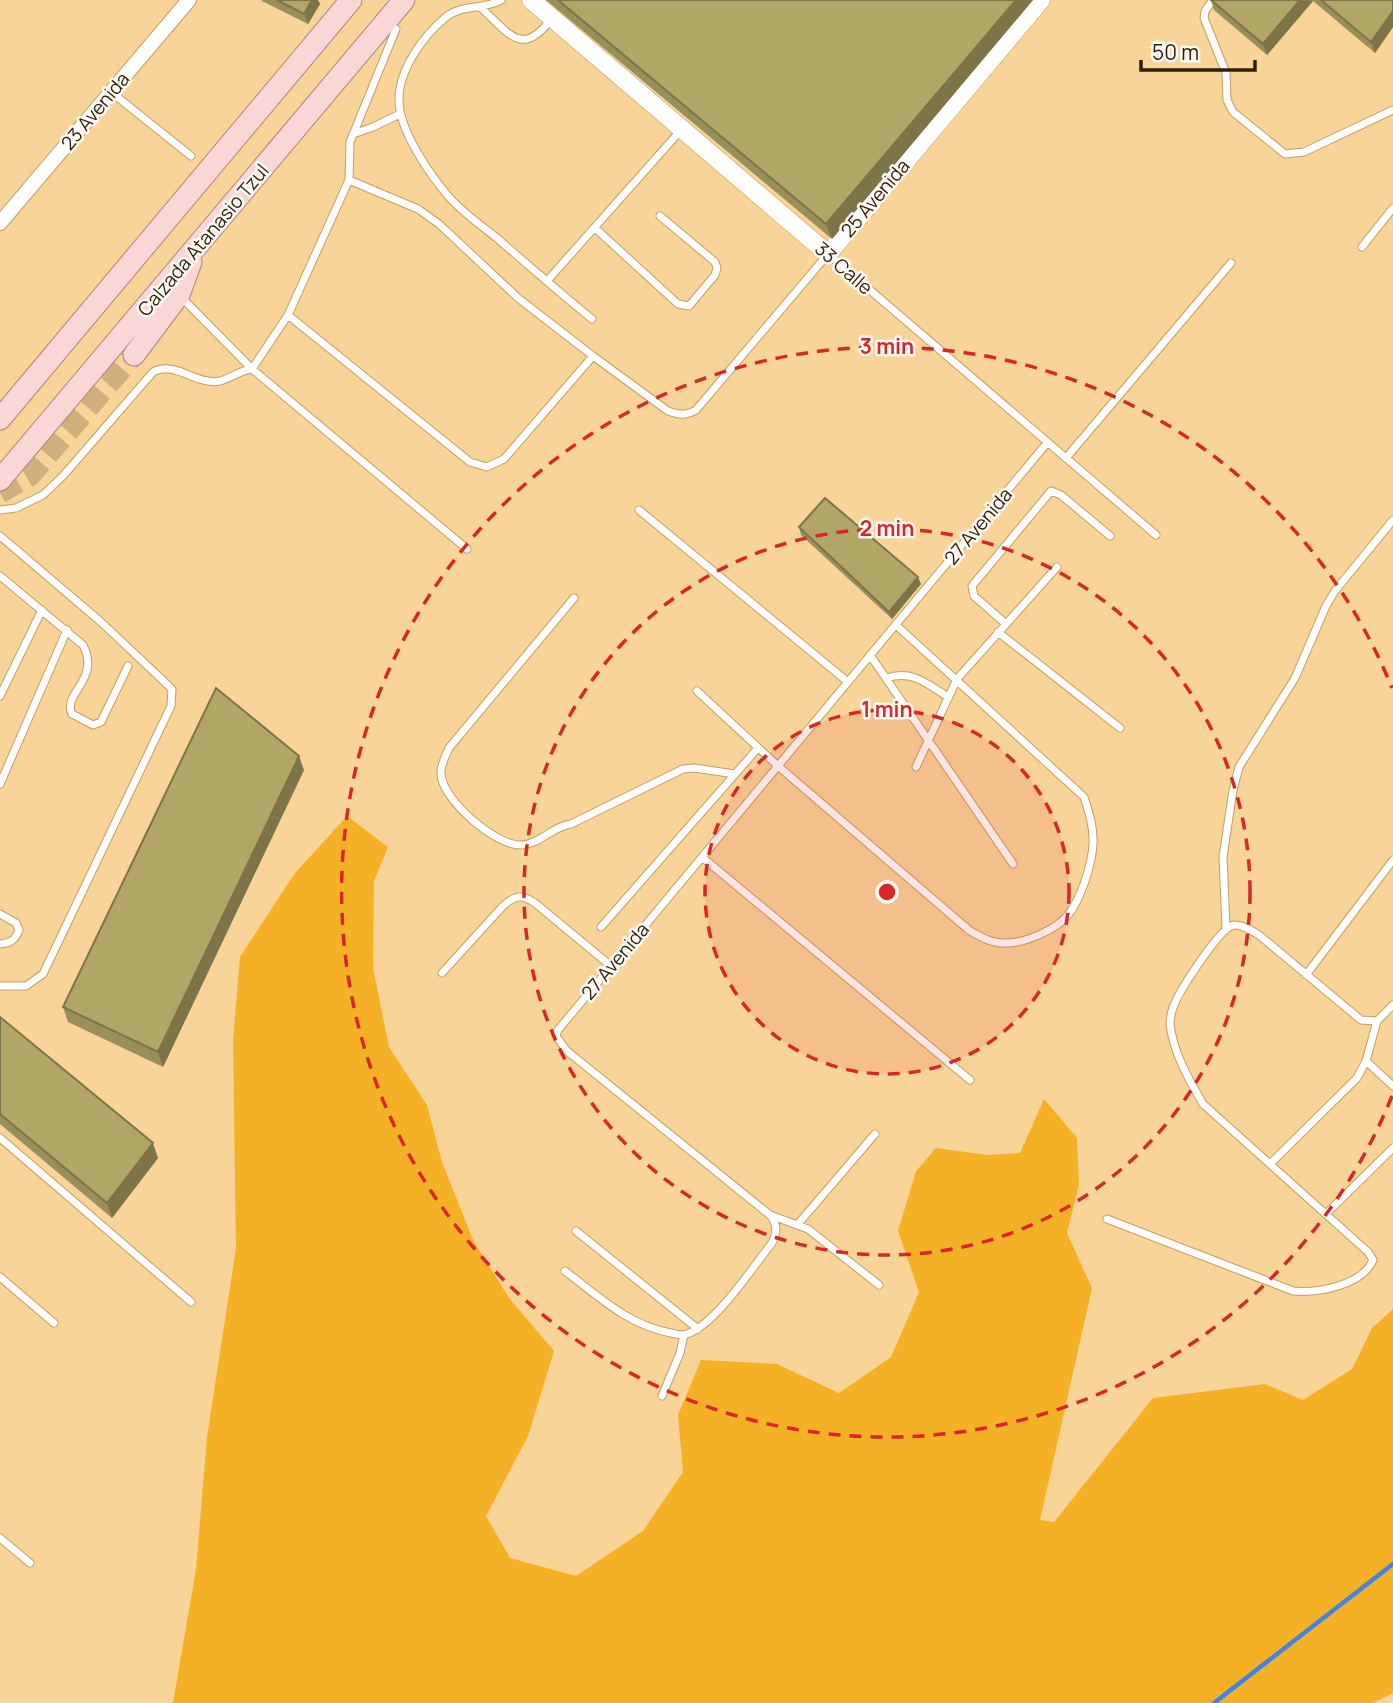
<svg xmlns="http://www.w3.org/2000/svg" width="1393" height="1703" viewBox="0 0 1393 1703" font-family="Manrope,sans-serif">
  <style>
    .green { fill: #f5b125 }
    .lines { fill: none; stroke-linecap: round; stroke-linejoin: round }
    .stream { stroke: #4383e6; stroke-width: 4.5 }
    .primary-tunnel { stroke: #d0b07c; stroke-width: 21; stroke-dasharray: 21 10; stroke-linecap: butt }
    .service-casing { stroke: #c29f66; stroke-width: 9 }
    .minor-casing { stroke: #c29f66; stroke-width: 16 }
    .tertiary-casing { stroke: #c29f66; stroke-width: 19 }
    .primary-casing { stroke: #b0857d; stroke-width: 23 }
    .service { stroke: #fff; stroke-width: 7 }
    .minor { stroke: #fff; stroke-width: 14 }
    .tertiary { stroke: #fff; stroke-width: 18 }
    .primary { stroke: #fad7d7; stroke-width: 21 }
    .wall { fill: #998f58 }
    .shaded-wall { fill: #7d7447 }
    .building { fill: #b2a666; stroke: #7d7447; stroke-width: 2 }
    .ring { fill: none; stroke: #d62828; stroke-width: 3.5; stroke-dasharray: 12 9 }
    .labels { text-anchor: middle; dominant-baseline: central; stroke-width: 5; stroke-linejoin: round; paint-order: stroke }
    .street-label { font-size: 19px; fill: #2c1f07; stroke: #fefaf5 }
    .centre { fill: #d62828; stroke: #fefaf5; stroke-width: 3.5 }
    .ring-label { font-size: 21px; text-anchor: middle; font-weight: bold; fill: #d62828; stroke: #fefaf5; stroke-width: 5; stroke-linejoin: round; paint-order: stroke }
  </style>
  <rect width="100%" height="100%" fill="#f9d499"/>
  <!-- green -->
  <path class="green" d="M347,816L388,847L374,881L373,968L389,1047L427,1105L442,1162L474,1242L509,1298L554,1351L528,1436L486,1516L510,1558L576,1576L643,1531L683,1472L678,1415L701,1360L777,1364L839,1393L891,1357L919,1292L898,1231L916,1171L936,1148L987,1155L1020,1153L1044,1099L1077,1138L1079,1185L1067,1233L1092,1288L1040,1520L1054,1522L1153,1398L1265,1384L1303,1400L1352,1369L1372,1328L1393,1309V1693L1373,1703H173L196,1569L207,1437L236,1248L233,1041L240,957L295,873Z"/>
  <g class="lines">
    <!-- stream -->
    <path class="stream" d="M1214,1703L1393,1564"/>
    <!-- primary-tunnel -->
    <path class="primary-tunnel" d="M0,493L30,476L134,355"/>
    <defs>
      <path id="service" d="M501,0C484,10 462,4 446,17C424,35 399,69 399,99C398,129 430,175 449,197C463,213 482,226 498,239C529,266 560,293 592,319
        M1213,0L1205,11L1204,18L1226,73L1227,100L1233,112L1285,154L1304,152L1393,110
        M480,7C509,33 522,59 552,18
        M111,92L191,156
        M353,134L373,127L400,114
        M595,228L678,304L689,306L715,275L717,268L715,262L660,216
        M1362,247L1393,208
        M547,281L681,130
        M182,298L252,369L467,549
        M288,315L470,462L487,467L504,459L593,356L518,298L439,224L418,209L349,180
        M593,356L668,411C679,415 685,416 696,410L828,254L1156,535
        M1066,458L1231,263
        M0,510L16,508L43,495L63,476L153,372C175,360 197,386 220,381C232,378 240,370 252,369L288,315L349,180L350,142L396,29
        M639,510L848,682
        M0,536L101,622L172,689L171,706L43,974L26,986H0
        M0,576L83,645C101,680 62,693 72,714L93,725L101,722L128,666
        M574,598L449,748C446,756 440,765 441,774C442,800 497,847 522,845C540,844 553,826 571,824L683,769L694,768L735,774
        M1006,624L974,596L972,586L1051,491L1061,495L1110,536
        M998,632L1120,728
        M870,655L1013,864
        M886,678C913,670 926,683 948,697
        M697,691L778,766L970,931C981,937 993,944 1006,943C1025,943 1056,930 1068,915C1081,899 1092,864 1093,844C1094,828 1089,812 1084,797L896,625
        M0,696L42,610
        M916,767L957,679L1057,567
        M0,784L67,630
        M702,857L970,1080
        M0,914L16,923L19,930C15,940 11,943 0,944
        M601,927L758,748
        M1226,928L1223,857L1233,790L1239,767L1295,678L1326,606L1335,591L1393,520
        M442,973L503,906C515,895 522,894 535,903L611,966
        M1306,975L1393,860
        M1366,1061L1393,1086
        M0,1138L191,1302
        M1270,1164L1357,1078L1366,1061L1377,1021
        M1326,1214L1393,1148
        M770,1215L808,1229L879,1285
        M1107,1219L1293,1291C1317,1293 1362,1286 1373,1260L1368,1252L1203,1104C1189,1080 1173,1052 1170,1024C1170,1018 1172,1008 1175,1003C1181,989 1220,927 1234,925C1242,924 1252,931 1259,935L1361,1020L1377,1021L1393,1005
        M798,1224L875,1134
        M576,1231L698,1329
        M565,1271C599,1297 628,1325 671,1333C677,1334 682,1336 687,1334C716,1324 752,1268 772,1243C777,1232 778,1225 770,1215L567,1051L556,1036L558,1030L1047,443
        M0,1277L54,1323
        M662,1396L680,1353L684,1335
        M0,1538L30,1563"/>
      <path id="minor" d="M0,223L189,0"/>
      <path id="tertiary" d="M531,0L828,254L1041,0"/>
      <path id="primary" d="M134,355L179,295L191,262
        M0,419L351,0
        M0,480L404,0"/>
    </defs>
    <!-- service casing -->
    <use href="#service" class="service-casing"/>
    <!-- minor casing -->
    <use href="#minor" class="minor-casing"/>
    <!-- tertiary casing -->
    <use href="#tertiary" class="tertiary-casing"/>
    <!-- primary casing -->
    <use href="#primary" class="primary-casing"/>
    <!-- service -->
    <use href="#service" class="service"/>
    <!-- minor -->
    <use href="#minor" class="minor"/>
    <!-- tertiary -->
    <use href="#tertiary" class="tertiary"/>
    <!-- primary -->
    <use href="#primary" class="primary"/>
  </g>
  <!-- wall -->
  <path class="wall" d="M262,0H318L320,4L308,24L262,1Z
    M546,0H1033L832,239Z
    M1211,0H1393V27L1375,53L1313,1L1267,55L1214,10Z
    M799,527L921,584L892,619L801,535Z
    M304,770L163,1067L68,1022L63,1007Z
    M0,1017L158,1158L112,1218L0,1124Z"/>
  <!-- shaded-wall -->
  <path class="shaded-wall" d="M312,0H318L320,4L308,24L304,14Z
    M1016,0H1033L832,239L826,224Z
    M1300,0L1313,1L1267,55L1263,44Z
    M1393,11V27L1375,53L1371,42Z
    M918,577L921,584L892,619L889,612Z
    M299,756L304,770L163,1067L158,1052Z
    M153,1143L158,1158L112,1218L107,1203Z"/>
  <!-- building -->
  <path class="building" d="M277,0H312L304,14Z
    M558,0H1016L826,224Z
    M1211,0H1300L1263,44Z
    M1321,0H1393V11L1371,42Z
    M825,498L918,577L889,612L799,527Z
    M216,688L299,756L158,1052L63,1007Z
    M0,1017L153,1143L107,1203L0,1114Z"/>
  <!-- distance rings -->
  <circle cx="887" cy="892" r="182" fill="#d62828" fill-opacity=".12"/>
  <g class="ring">
    <circle cx="887" cy="892" r="182"/>
    <circle cx="887" cy="892" r="363"/>
    <path d="M1392 1096A545 545 0 1 1 1392 688"/>
  </g>
  <g class="labels">
    <!-- street labels -->
    <g class="street-label">
      <text transform="translate(95 111) rotate(-50)">23 Avenida</text>
      <text transform="translate(875 198) rotate(-50)">25 Avenida</text>
      <text transform="translate(203 240) rotate(-50)">Calzada Atanasio Tzul</text>
      <text transform="translate(844 268) rotate(41)">33 Calle</text>
      <text transform="translate(978 526) rotate(-50)">27 Avenida</text>
      <text transform="translate(615 961) rotate(-50)">27 Avenida</text>
    </g>
  </g>
  <circle cx="887" cy="892" r="10" class="centre"/>
  <g class="ring-label">
    <text x="887" y="354">3 min</text>
    <text x="887" y="536">2 min</text>
    <text x="887" y="717">1 min</text>
  </g>
  <!-- scale -->
  <path d="M1141 60v10h114v-10" fill="none" stroke="#2c1f07" stroke-width="3.5"/>
  <text x="1152" y="60" font-size="21" fill="#2c1f07" stroke="#fefaf5" stroke-width="5" paint-order="stroke">50 m</text>
</svg>
